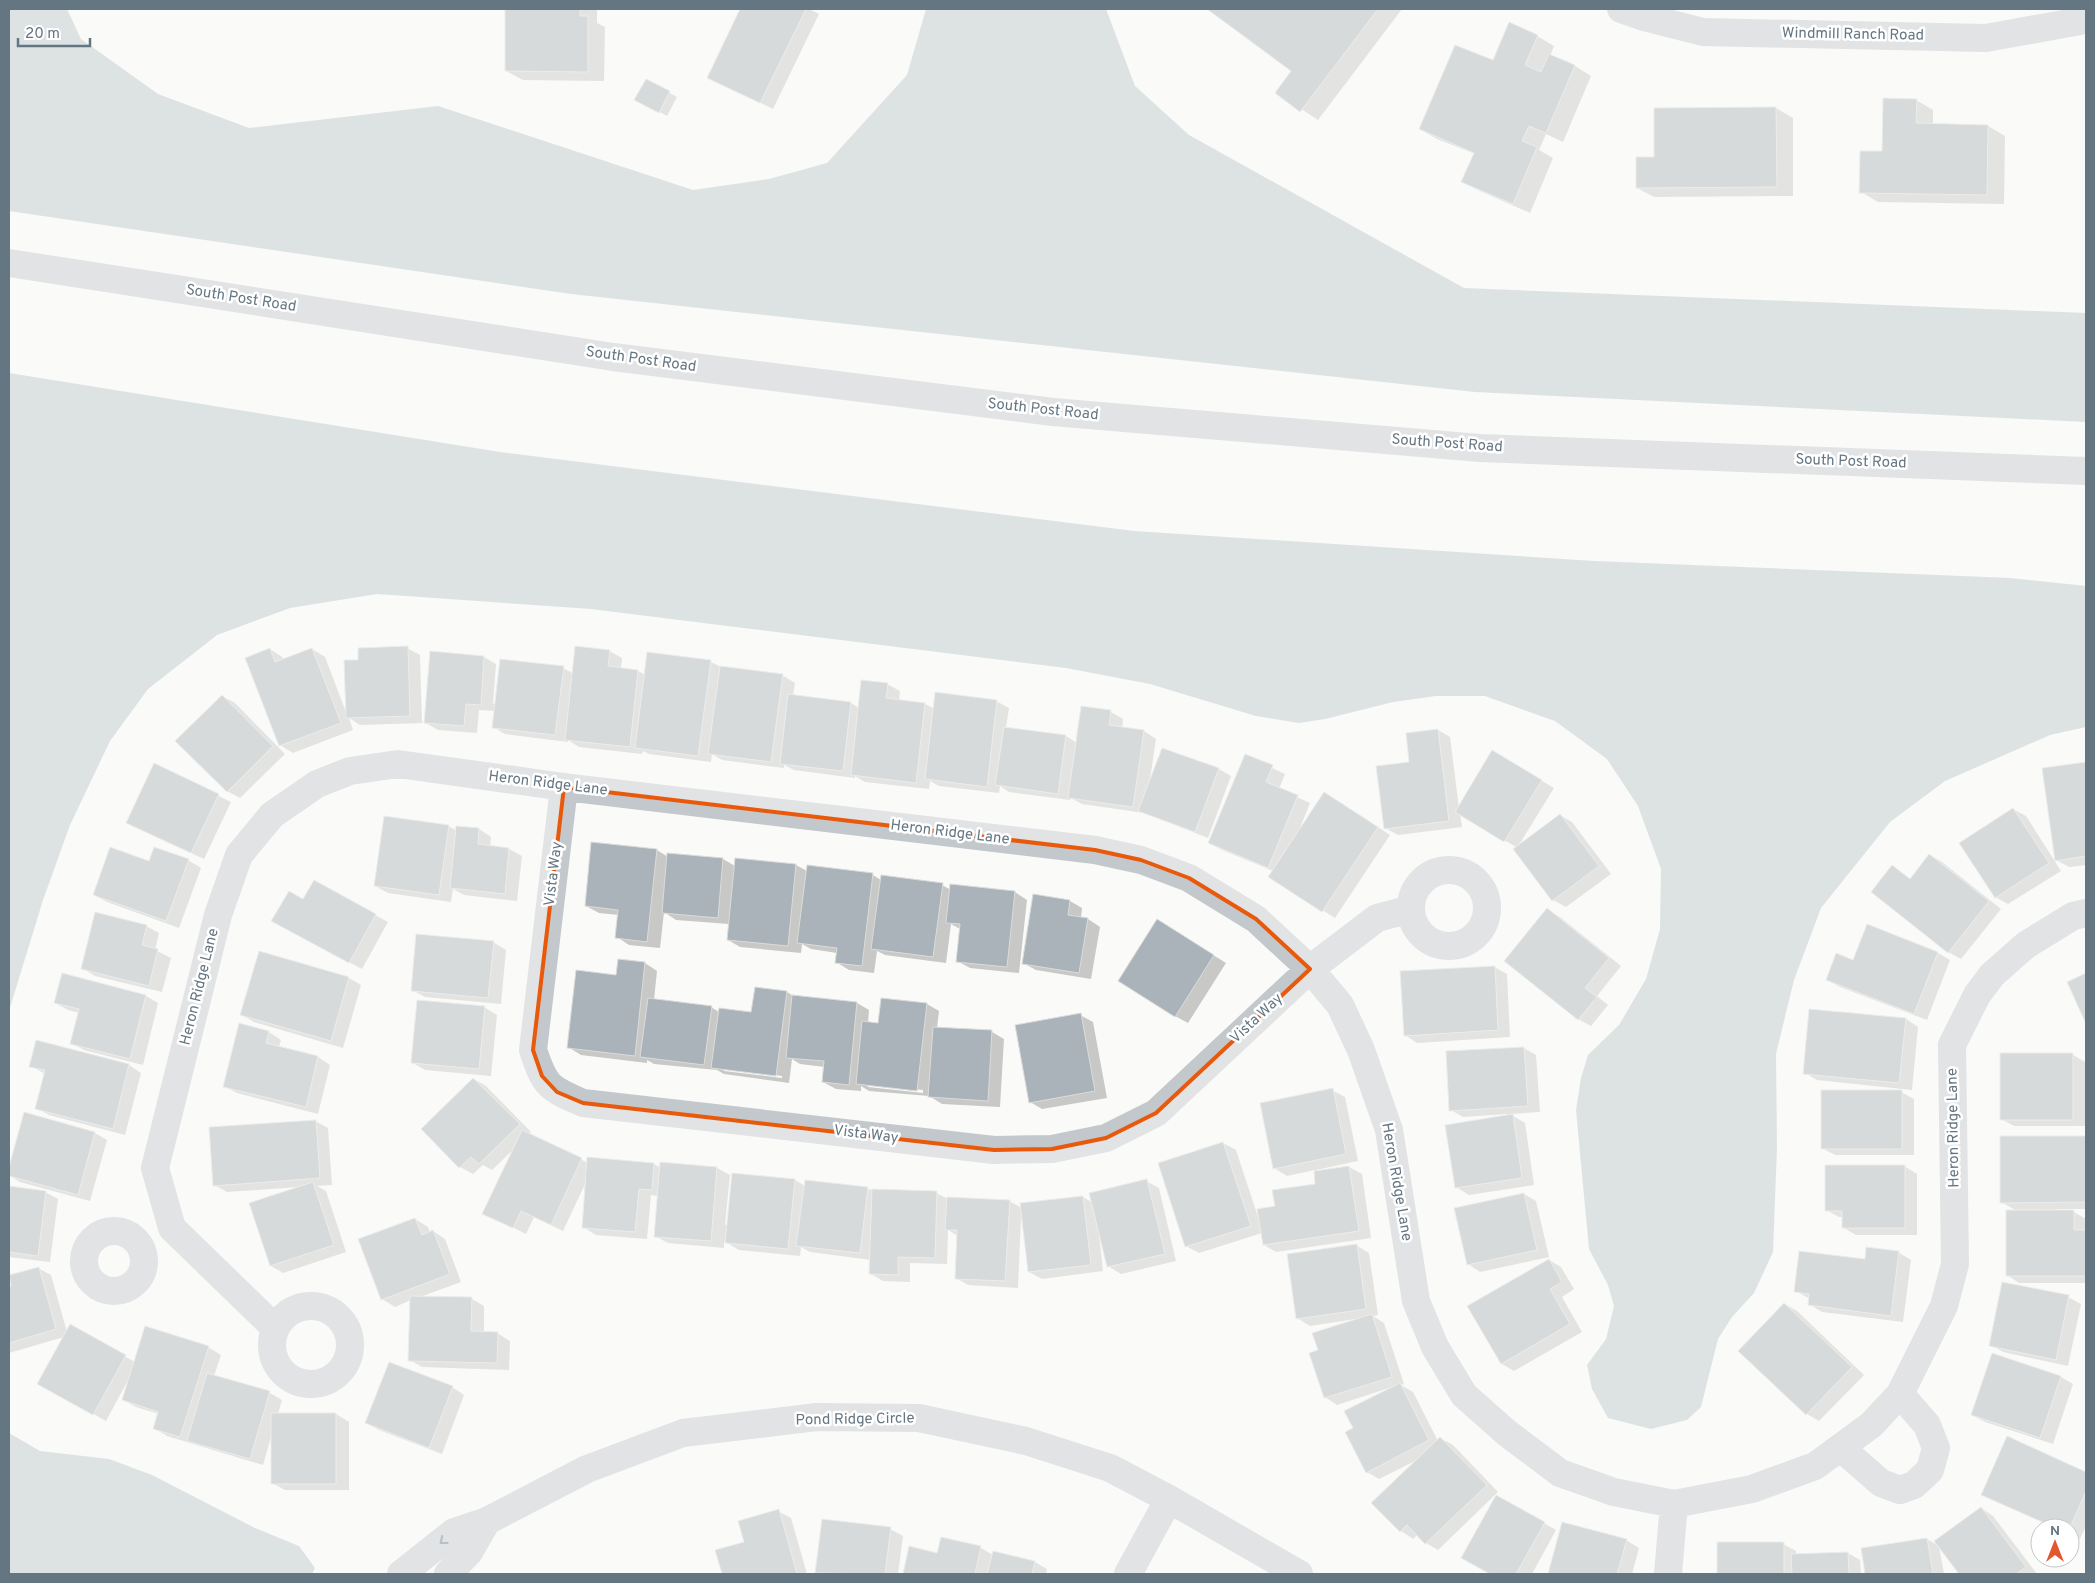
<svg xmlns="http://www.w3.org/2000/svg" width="2095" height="1583" viewBox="0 0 2095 1583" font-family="Overpass,sans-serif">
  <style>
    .water { fill: #bbc7cb }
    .shadow { fill: #0003; fill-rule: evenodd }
    .building { fill: #aab3b9; stroke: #dcdcda }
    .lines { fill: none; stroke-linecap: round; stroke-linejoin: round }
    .minor { stroke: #c3c8cc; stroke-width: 28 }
    .oneway { stroke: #6a7a87 }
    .marked { fill: none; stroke: #e8590c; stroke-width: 4; stroke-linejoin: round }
    .labels { text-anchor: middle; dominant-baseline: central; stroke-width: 5; stroke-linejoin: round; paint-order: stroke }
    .street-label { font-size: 15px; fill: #657683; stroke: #fff }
  </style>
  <rect width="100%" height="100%" fill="#fafaf8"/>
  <!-- water -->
  <path class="water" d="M9,9H67L81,39L158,94L249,128L438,106L693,190L769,179L827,163L907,75L926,9H1106L1135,86L1189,135L1464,288L2086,313V422L1475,392L571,294L9,211Z
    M9,373L500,452L1134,531L1594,561L2010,578L2086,586V727L2050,735L1945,781L1890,822L1821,908L1794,980L1776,1054L1777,1147L1773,1252L1754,1293L1732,1317L1718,1339L1701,1407L1687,1420L1651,1429L1608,1418L1592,1389L1587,1365L1606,1339L1614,1306L1608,1285L1589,1249L1576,1110L1581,1078L1588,1055L1619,1025L1646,979L1660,929L1661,869L1638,806L1607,759L1555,721L1485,696H1436L1393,702L1325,719L1299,723L1256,716L1150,684L1066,668L591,609L377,594L290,608L217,635L148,689L110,741L70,825L43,900L9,1011Z
    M9,1433L40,1451L109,1459L152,1475L255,1528L299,1546L315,1568L312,1574H9Z"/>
  <!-- shadow -->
  <path class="shadow" d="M507,9H597V23L605,27L604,81L523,80L506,71Z
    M742,9H809L819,14L773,109L708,77Z
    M1209,9H1402L1318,120L1277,93L1293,71Z
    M1537,36L1554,46L1550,56L1575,66L1591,76L1563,142L1546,134L1539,150L1553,158L1530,213L1480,191L1463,182L1475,154L1437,139L1420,129Z
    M646,80L677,97L667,116L636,99Z
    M1916,100L1933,110V125L1988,126L2005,136L2004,204L1878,202L1861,192Z
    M1776,108L1793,118V196L1654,197L1637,188L1656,158Z
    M407,648L420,655L422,723L360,725L349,718L353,730L293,753L280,745L270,649L282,657L284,660L312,649L325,657L346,712L359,661Z
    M609,651L622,658L621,669L638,671L646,675L649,653L711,662L721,667L782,675L795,683L793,696L851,703L859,708L887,684L900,691L899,701L925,704L935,709L996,701L1009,708L1006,728L1066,736L1077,743L1111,712L1123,719L1122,728L1144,731L1156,739L1150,779L1163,749L1219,769L1231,776L1208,838L1144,813L1082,804L1071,798L1070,800L1009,792L1000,786L999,793L939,786L930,781L929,789L865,782L855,776V778L794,770L784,765V768L722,760L712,754L711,762L649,754L643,751L642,754L579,747L568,740V742L505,734L493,727L495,711L479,710L477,733L438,730L426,723L484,657L496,664L493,704H496L563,668L574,674Z
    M222,696L235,703L285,754L240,798L227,791Z
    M1438,730L1450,737L1459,808L1493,752L1554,788L1519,845L1560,815L1572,822L1611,874L1566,907L1553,900L1516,847L1460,814L1462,827L1398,835L1385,828L1411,764Z
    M1245,755L1285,774L1279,789L1310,803L1300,828L1337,800L1390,835L1335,918L1269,876L1273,871L1222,850L1209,843Z
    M2086,763V865L2069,867L2056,860L2043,769Z
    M155,765L231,802L204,859L140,829Z
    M2013,809L2026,816L2061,871L2008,904L1995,897Z
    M448,826L457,831L479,829L491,837L490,847L509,849L522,856L517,901L464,895L453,889L451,902L388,893L375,886Z
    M592,844L657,850L668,857L723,859L735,866L736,859L796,865L807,871L873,875L881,880L942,885L951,890L1015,892L1027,900L1019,973L970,968L957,961L960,929L951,924L946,963L885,955L877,951L874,973L849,970L836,962L837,953L811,949L802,944L801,953L740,947L728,940L729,924L676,920L664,912L660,948L629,945L617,937L619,915L599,913L586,906Z
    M1930,855L1942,862L2001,909L1961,959L1948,952L1892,867L1911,879Z
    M188,860L201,868L179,928L107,902L94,895L150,862Z
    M314,882L388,922L362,969L286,928Z
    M1070,901L1082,908L1081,918L1088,919L1100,927L1091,979L1036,970L1023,963Z
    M1547,910L1560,917L1621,966L1597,996L1608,1005L1591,1026L1578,1019Z
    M146,926L159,933L155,950L171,958L162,992L95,976L82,968Z
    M1867,926L1938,953L1950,960L1927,1020L1840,987L1827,980L1854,961Z
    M1170,928L1226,963L1188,1023L1175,1016Z
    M493,942L506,950L501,1004L425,997L412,990Z
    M260,952L349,978L361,985L343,1048L254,1022L242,1015Z
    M619,961L645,963L657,971L654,1000L711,1007L719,1012L752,1013L787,992L795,997L857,1003L869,1010L868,1023L880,1025L927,1004L939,1011L937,1028L992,1032L1004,1039L1000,1107L942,1104L929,1096L869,1091L861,1086V1091L836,1089L823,1082L825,1067L800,1064L792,1059L789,1083L724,1074L717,1070L654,1064L647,1060V1063L581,1055L568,1047L618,976ZM724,1068L782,1076V1078L724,1071ZM868,1084L923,1090V1093L868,1087Z
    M1494,967L1507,974L1510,1037L1417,1043L1405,1035Z
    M146,996L158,1003L143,1065L84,1050L72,1043L79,1013L68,1010L55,1003Z
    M484,1007L497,1015L491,1076L425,1070L413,1063Z
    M1080,1015L1093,1022L1107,1098L1042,1109L1030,1102Z
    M1906,1019L1918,1027L1912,1090L1817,1080L1805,1073Z
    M240,1025L269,1032L281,1040L279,1047L318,1057L330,1065L318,1114L237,1093L224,1086Z
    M37,1042L129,1065L141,1073L125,1135L49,1115L36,1108L45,1074L31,1066Z
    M1524,1048L1536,1055L1540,1112L1510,1114L1525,1123L1534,1185L1469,1195L1456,1187L1507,1114L1463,1117L1451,1110Z
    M2073,1055L2085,1062V1126H2014L2001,1119Z
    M474,1079L486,1086L531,1132L529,1134L588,1163V1159L654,1164L661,1168V1164L717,1168L730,1175L725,1225H728L733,1174L795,1180L805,1186L936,1193L948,1199L1009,1201L1022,1208L1083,1197L1093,1203L1146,1181L1159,1188L1176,1261L1121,1274L1108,1266L1101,1234H1099L1103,1271L1042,1279L1029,1272L1021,1217L1018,1288L968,1285L956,1278L958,1236L948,1230L947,1264L910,1263V1282L883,1281L871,1274V1260L810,1252L801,1247L800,1256L739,1250L724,1241V1248L668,1243L655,1236L658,1196L651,1195L647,1239L596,1235L583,1227L586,1182L563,1231L534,1217L526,1234L484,1213L514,1149L492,1170L483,1165L473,1174L460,1167L423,1129Z
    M1332,1090L1345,1097L1358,1161L1316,1170V1172L1349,1167L1362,1174L1371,1238L1276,1252L1264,1245L1262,1233L1199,1253L1186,1246L1223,1143L1236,1150L1259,1220L1317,1185L1315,1170L1287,1176L1274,1168Z
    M1901,1092L1914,1099V1155H1835L1822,1148Z
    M25,1113L95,1133L107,1140L90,1201L20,1182L9,1175Z
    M315,1121L328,1128L332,1185L317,1186L326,1191L346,1252L283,1273L271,1266L299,1187L227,1192L214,1185Z
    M2086,1137V1209H2055V1211L2074,1212L2086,1219V1283H2019L2007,1275L2017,1211L2001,1202V1138Z
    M1904,1166L1917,1174V1235H1856L1844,1228V1217H1839L1826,1210Z
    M9,1188L45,1192L58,1199L50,1262L9,1257Z
    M1524,1194L1536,1201L1549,1257L1480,1272L1468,1264Z
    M415,1219L428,1227L430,1233L433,1231L445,1239L461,1282L420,1297L472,1299L484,1306V1333H497L510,1341L509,1370L422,1367L410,1360L411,1300L395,1307L382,1299Z
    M1356,1245L1369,1253L1378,1315L1373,1316L1384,1323L1404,1384L1401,1385L1413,1392L1438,1441L1440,1438L1453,1445L1498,1492L1438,1550L1426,1543L1418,1534L1413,1539L1401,1531L1417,1460L1379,1479L1367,1472L1355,1429L1389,1388L1337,1405L1325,1397L1320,1351L1356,1319L1310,1326L1297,1318Z
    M1898,1252L1911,1260L1903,1322L1822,1312L1809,1304L1810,1299L1796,1291L1866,1260Z
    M1549,1260L1561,1267L1574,1289L1562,1297L1582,1332L1514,1371L1502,1364Z
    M38,1268L51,1275L67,1332L70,1326L135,1362L208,1347L221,1355L214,1376L270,1393L282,1400L278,1414H336L349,1422V1490H285L272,1483L271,1437L263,1465L167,1436L154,1428L159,1414L136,1407L123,1400L127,1382L106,1421L38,1383L64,1337L9,1353V1288Z
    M2068,1297L2081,1304L2068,1366L2003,1352L1991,1345Z
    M1785,1304L1797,1311L1864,1375L1819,1421L1807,1414L1740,1351Z
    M1992,1354L2061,1377L2073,1384L2053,1444L1985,1422L1972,1415Z
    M452,1387L464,1395L442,1454L379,1430L367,1423Z
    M2008,1438L2086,1473V1526L2080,1539L2070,1535V1528H2055L1982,1494Z
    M1496,1496L1556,1530L1532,1574H1492L1462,1558Z
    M1981,1508L1993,1516L2037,1574H1960L1936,1541Z
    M778,1511L791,1518L807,1574H723L717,1551L746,1543Z
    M1563,1524L1626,1540L1639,1548L1632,1574H1549Z
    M890,1529L903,1536L898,1574H821L817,1572Z
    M942,1538L981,1548L993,1555L1035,1562L1047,1569L1046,1574H904L910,1548L938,1555Z
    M1927,1539L1939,1546L1944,1574H1867L1863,1549Z
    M1719,1544H1783L1796,1551V1555L1848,1553L1860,1560L1861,1574H1719Z"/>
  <!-- building -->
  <path class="building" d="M505,9H580V16H588V72L505,71Z
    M740,9H806L760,103L707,78Z
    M1207,9H1378L1300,112L1275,93L1291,71Z
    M1509,22L1538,35L1525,65L1541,72L1549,54L1575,65L1546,133L1529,126L1522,141L1537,147L1513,204L1461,182L1474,153L1419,129L1455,45L1493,60Z
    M646,79L670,91L659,113L634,100Z
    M1883,98L1917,99L1916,123L1988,125L1987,195L1859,193L1860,151H1882Z
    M1776,107L1777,187L1636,188V157H1654V108Z
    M408,646L410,716L346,718L344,660H358V648Z
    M575,646L610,650L608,666L638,670L630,747L565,740Z
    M270,648L275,662L312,648L341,723L279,746L245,658Z
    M430,651L484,656L481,705L466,704L464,726L424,723Z
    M647,652L711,660L698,756L635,748Z
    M500,659L564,666L555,735L492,728Z
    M720,666L783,674L771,762L708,754Z
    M861,680L888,683L886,698L925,703L916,783L851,775Z
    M935,692L997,700L987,787L925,779Z
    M788,694L851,702L843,771L780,764Z
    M222,695L273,746L227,792L175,741Z
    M1081,706L1111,710L1109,725L1144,730L1133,807L1068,798Z
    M1004,727L1066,735L1058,794L995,785Z
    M1438,729L1449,821L1384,829L1376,766L1409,762L1406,733Z
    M1162,748L1219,768L1195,832L1138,811Z
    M1492,750L1542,780L1504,842L1455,812Z
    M1245,754L1273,765L1266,782L1298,795L1268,868L1208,843Z
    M2086,762V856L2055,861L2042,768Z
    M154,763L219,794L191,853L126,823Z
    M1324,792L1378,827L1322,912L1268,877Z
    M2013,808L2049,863L1995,898L1959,843Z
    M1560,814L1599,866L1552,901L1513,849Z
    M384,816L449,825L439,895L374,886Z
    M456,826L479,828L478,844L509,848L505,894L450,888Z
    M591,842L657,849L647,942L615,938L618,910L585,906Z
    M110,847L149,861L154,847L189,859L166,921L93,895Z
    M667,853L723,858L718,918L662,913Z
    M1929,854L1989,901L1948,953L1871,892L1892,865L1910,879Z
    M735,858L796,864L788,946L727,940Z
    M807,865L873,873L862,966L835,963L837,948L797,943Z
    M881,875L943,883L933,957L871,949Z
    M314,880L376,914L349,963L271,921L289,891L303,899Z
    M950,884L1015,891L1007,967L956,962L960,924L946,923Z
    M1033,894L1070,900L1068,915L1088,918L1079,973L1022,964Z
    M1547,908L1609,958L1585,988L1597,997L1578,1020L1504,961Z
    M95,912L147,925L142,945L158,949L149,986L81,969Z
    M1157,919L1214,955L1175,1017L1118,981Z
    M1867,924L1938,952L1914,1014L1826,980L1836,953L1853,960Z
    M416,934L494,941L488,998L411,991Z
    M259,951L349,977L331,1041L240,1015Z
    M618,959L645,962L635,1056L567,1048L576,970L616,975Z
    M1495,966L1498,1030L1404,1036L1400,971Z
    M62,973L146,995L130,1059L70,1044L79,1009L54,1003Z
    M2086,973V1024L2067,982Z
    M755,987L787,991L776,1076L711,1068L719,1008L751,1012Z
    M792,995L857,1002L849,1085L822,1082L824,1061L786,1058Z
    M648,998L712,1006L704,1065L640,1057Z
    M881,998L927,1003L917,1091L856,1084L862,1021L878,1023Z
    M417,1000L485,1006L479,1069L411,1063Z
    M1809,1009L1906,1018L1899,1083L1803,1074Z
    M1081,1013L1095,1091L1029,1103L1015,1025Z
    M239,1023L269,1031L266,1043L318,1056L306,1107L223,1087Z
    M933,1027L992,1030L988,1101L928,1097Z
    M36,1040L129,1064L113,1129L35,1109L45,1070L29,1067Z
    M1524,1047L1528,1106L1449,1111L1446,1051Z
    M2000,1053H2073V1120H2000Z
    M473,1078L520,1124L479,1164L471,1157L459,1168L421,1129Z
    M1333,1088L1346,1154L1273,1169L1260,1103Z
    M1821,1090H1902V1149H1821Z
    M24,1112L95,1132L78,1195L9,1176V1167Z
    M1513,1114L1522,1178L1455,1188L1445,1125Z
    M316,1120L320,1178L213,1186L209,1127Z
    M522,1130L582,1158L551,1225L521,1211L513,1228L482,1214Z
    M2000,1136H2086V1202L2000,1203Z
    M1223,1142L1251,1226L1185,1247L1158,1163Z
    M587,1157L654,1163L652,1190L639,1189L635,1232L582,1228Z
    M660,1162L717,1167L711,1241L654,1237Z
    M1825,1165H1905V1228H1842V1211H1825Z
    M1349,1166L1359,1231L1263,1245L1257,1209L1275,1206L1272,1190L1315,1184L1314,1171Z
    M732,1173L795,1179L788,1249L725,1243Z
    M1147,1179L1165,1254L1107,1267L1089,1193Z
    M805,1180L868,1187L860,1253L796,1246Z
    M313,1182L334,1245L270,1266L249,1203Z
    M9,1186L46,1191L38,1256L9,1252Z
    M872,1189L937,1191L935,1258L898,1257V1275L869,1274Z
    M1524,1193L1537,1250L1467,1265L1454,1208Z
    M1083,1196L1091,1265L1028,1272L1020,1203Z
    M947,1197L1010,1200L1005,1281L955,1279L957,1230H945Z
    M2006,1210H2074V1230H2086V1276H2006Z
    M415,1218L422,1235L433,1230L450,1274L381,1300L358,1239Z
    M1357,1244L1366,1309L1296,1319L1287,1254Z
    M1866,1247L1899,1251L1891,1316L1808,1305L1809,1294L1794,1292L1799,1251L1865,1259Z
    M1549,1259L1562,1282L1550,1289L1570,1324L1501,1364L1467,1306Z
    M39,1267L56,1329L9,1343V1287L11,1286L9,1275Z
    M2002,1282L2069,1295L2056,1360L1989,1346Z
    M410,1296L472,1297L471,1331L498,1332L497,1363L408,1361Z
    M1784,1303L1852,1367L1806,1415L1738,1351Z
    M1372,1314L1392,1377L1324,1398L1309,1353L1318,1350L1312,1333Z
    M70,1324L126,1355L93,1415L37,1384Z
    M145,1326L209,1346L180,1437L153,1429L158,1412L122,1400Z
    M1992,1353L2061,1376L2040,1438L1971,1415Z
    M389,1362L453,1386L429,1448L365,1423Z
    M207,1373L270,1391L250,1459L187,1441Z
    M1400,1383L1429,1440L1366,1473L1345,1432L1353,1428L1344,1411Z
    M271,1413H336V1484H271Z
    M2007,1436L2086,1472V1491L2070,1528H2056L1981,1495Z
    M1440,1437L1487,1485L1425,1544L1407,1525L1400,1532L1371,1503Z
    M1496,1495L1545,1522L1516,1574H1490L1461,1558Z
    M1981,1507L2026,1567L2016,1574H1959L1934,1541Z
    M779,1509L797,1574H722L715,1550L744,1542L738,1521Z
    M822,1519L891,1527L885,1574L815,1573Z
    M1562,1522L1627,1539L1617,1574H1548Z
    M941,1537L981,1546L975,1574H903L909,1546L937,1553Z
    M1927,1538L1933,1574H1865L1861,1548Z
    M1717,1542H1784V1574H1717Z
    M993,1551L1035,1561L1032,1574H987Z
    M1848,1552L1849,1574H1792L1791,1554Z"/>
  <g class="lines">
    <!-- minor -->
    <path class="minor" d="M1621,9L1644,17L1703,32L1986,38L2080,21L2086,18
      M9,263L613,357L1053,412L1480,448L2086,471
      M564,787L533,1050C545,1086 548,1088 583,1103L994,1150L1052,1149L1106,1138L1156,1113L1310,969L1377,918L1411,909
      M1411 908a38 38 0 1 1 76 0a38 38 0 1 1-76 0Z
      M84 1261a30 30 0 1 1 60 0a30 30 0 1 1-60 0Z
      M272 1345a39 39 0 1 1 78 0a39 39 0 1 1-78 0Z
      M275,1328L172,1228L155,1168L218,915L239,855L272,815L317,784L350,771L398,764L564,787L1095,850L1141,860L1189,878L1256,919L1310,969L1340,1005L1361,1050L1389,1130L1416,1301L1435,1347L1464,1395L1507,1433L1560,1473L1614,1492L1674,1504L1752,1489L1815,1466L1871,1425L1900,1394L1944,1306L1955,1264L1952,1045L1977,995L1992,975L2026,945L2073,916L2086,913
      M1841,1448L1881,1483L1900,1490L1914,1485L1930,1470L1936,1448L1927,1425L1900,1394
      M401,1574L454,1532L487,1521L587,1469L683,1433L817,1417L919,1418L1026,1441L1110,1468L1169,1499L1299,1574
      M448,1574L469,1552L487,1521
      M1128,1574L1169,1499
      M1668,1574L1674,1504"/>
  </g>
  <!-- one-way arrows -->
  <defs><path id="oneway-chevron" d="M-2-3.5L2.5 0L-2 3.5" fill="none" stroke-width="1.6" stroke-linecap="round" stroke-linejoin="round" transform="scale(1.25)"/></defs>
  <use class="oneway" href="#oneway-chevron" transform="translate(443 1541) rotate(142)"/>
  <!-- marked area -->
  <path d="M0 0H2095V1583H0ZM564,787L1095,850L1141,860L1189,878L1256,919L1310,969L1156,1113L1106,1138L1052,1149L994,1150L583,1103L557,1092L542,1076L533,1050Z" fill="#fafaf8" fill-opacity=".55" fill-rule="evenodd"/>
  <path class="marked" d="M564,787L1095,850L1141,860L1189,878L1256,919L1310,969L1156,1113L1106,1138L1052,1149L994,1150L583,1103L557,1092L542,1076L533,1050Z"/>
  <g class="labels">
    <!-- street labels -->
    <g class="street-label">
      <text transform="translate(1853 35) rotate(1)">Windmill Ranch Road</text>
      <text transform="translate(241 299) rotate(9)">South Post Road</text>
      <text transform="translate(641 360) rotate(8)">South Post Road</text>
      <text transform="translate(1043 410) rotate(6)">South Post Road</text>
      <text transform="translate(1447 444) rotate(4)">South Post Road</text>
      <text transform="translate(1851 462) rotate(2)">South Post Road</text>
      <text transform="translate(548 784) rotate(7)">Heron Ridge Lane</text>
      <text transform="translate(950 833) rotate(7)">Heron Ridge Lane</text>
      <text transform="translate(554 874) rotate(-83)">Vista Way</text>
      <text transform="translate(200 987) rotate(-76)">Heron Ridge Lane</text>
      <text transform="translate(1257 1019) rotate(-43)">Vista Way</text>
      <text transform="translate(1954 1128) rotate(-91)">Heron Ridge Lane</text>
      <text transform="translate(866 1135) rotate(7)">Vista Way</text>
      <text transform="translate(1396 1182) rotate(80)">Heron Ridge Lane</text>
      <text transform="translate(855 1420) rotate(-1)">Pond Ridge Circle</text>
    </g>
  </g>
  <!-- border -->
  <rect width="2095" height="1583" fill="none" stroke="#657683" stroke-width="20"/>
  <!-- north arrow -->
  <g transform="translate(2055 1543)"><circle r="24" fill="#ffffff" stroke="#c1c8cd"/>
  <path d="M0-4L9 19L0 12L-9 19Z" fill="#e4572e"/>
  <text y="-8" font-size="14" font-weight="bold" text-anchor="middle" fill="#657683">N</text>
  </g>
  <!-- scale -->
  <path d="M18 38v8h72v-8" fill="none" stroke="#657683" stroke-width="2.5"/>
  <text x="25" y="38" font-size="15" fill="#657683" stroke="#ffffff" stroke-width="4" paint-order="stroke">20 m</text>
</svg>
